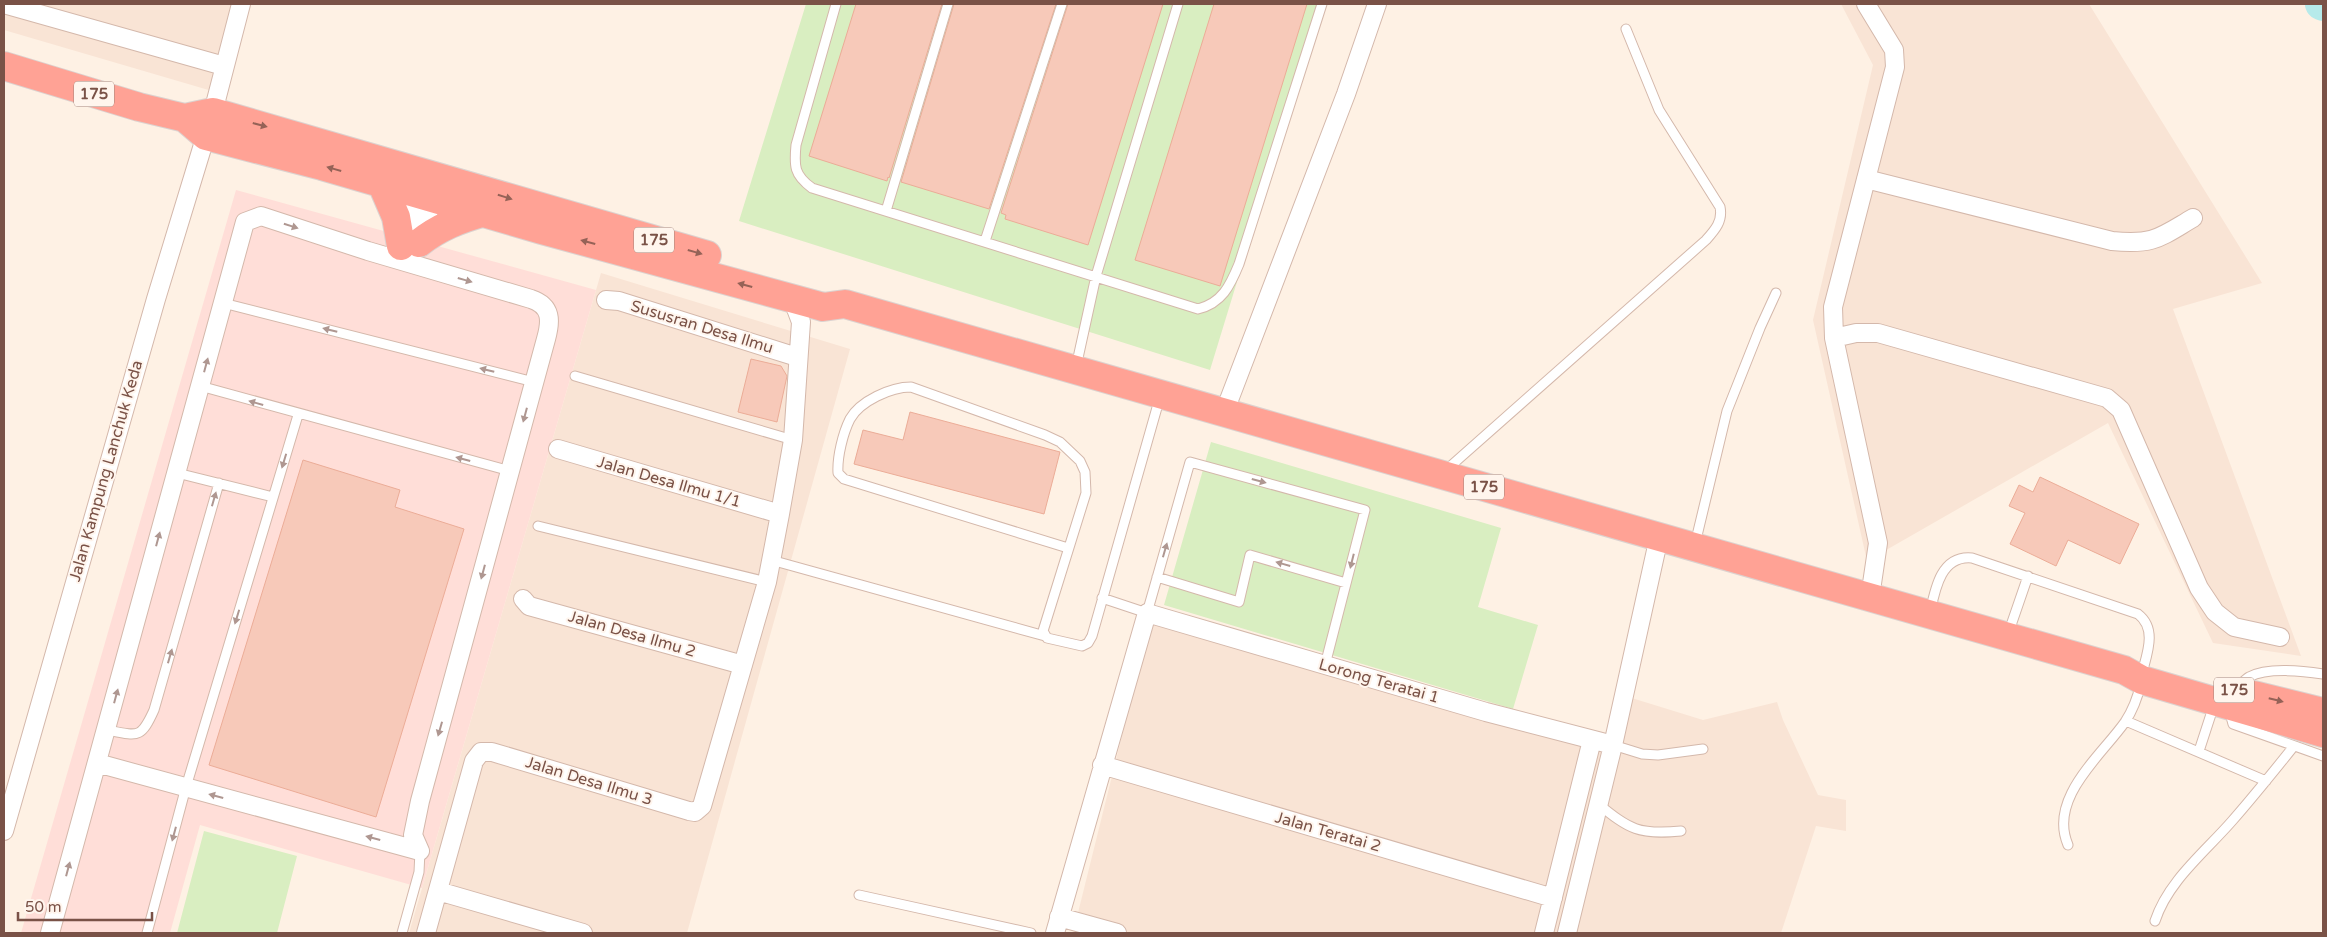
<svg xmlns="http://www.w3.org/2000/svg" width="2327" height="937" viewBox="0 0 2327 937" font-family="'Varela Round',sans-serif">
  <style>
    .residential { fill: #f9e4d5 }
    .commercial { fill: #ffded8 }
    .green { fill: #d9eec1 }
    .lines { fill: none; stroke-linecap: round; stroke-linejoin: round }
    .river { stroke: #b6eaea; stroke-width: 32 }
    .building { fill: #f7c9b9; stroke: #ebac97 }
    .lane-casing { stroke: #d4b8ab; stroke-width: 11 }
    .street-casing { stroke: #d4b8ab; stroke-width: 20 }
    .highway-casing { stroke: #dcd2cf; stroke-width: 30 }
    .lane { stroke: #fff; stroke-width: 9 }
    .street { stroke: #fff; stroke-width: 18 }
    .highway { stroke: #ffa295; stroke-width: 28 }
    .oneway { fill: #956257 }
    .oneway2 { fill: #af9791 }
    .labels { text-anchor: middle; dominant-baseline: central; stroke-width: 4; stroke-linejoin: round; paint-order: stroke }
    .shield { fill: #fff5ed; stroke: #a28379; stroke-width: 1 }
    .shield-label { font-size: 15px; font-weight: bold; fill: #7a5247 }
    .street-label { font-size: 16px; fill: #7a5247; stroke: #fff5ed }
  </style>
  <rect width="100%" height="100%" fill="#fef1e4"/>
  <!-- residential -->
  <path class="residential" d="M4,4H235L212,91L4,30Z
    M1841,4H2089L2262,283L2173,309L2301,656L2213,643L2108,423L1867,561L1813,320L1873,65Z
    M601,273L850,349L687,933H409Z
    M1150,623L1608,747L1622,695L1703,720L1777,702L1783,720L1818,795L1846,800V831L1816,826L1781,933H1073Z"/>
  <!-- commercial -->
  <path class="commercial" d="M236,190L596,290L422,888L200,825L170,933H21Z"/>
  <!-- green -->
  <path class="green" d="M806,4H1322L1210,370L739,221Z
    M1211,442L1501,528L1478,607L1538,625L1513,709L1164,605Z
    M204,831L297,856L277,933H177Z"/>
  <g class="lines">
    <!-- river -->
    <path class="river" d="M2321,4L2323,5"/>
  </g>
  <!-- building -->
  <path class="building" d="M856,4H942L889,178L888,177L887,181L809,156Z
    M954,4H1056L989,209L901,182Z
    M1068,4H1163L1088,245L1005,219L1006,215L1001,213Z
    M1214,4H1307L1220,286L1135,260Z
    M751,359L781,366L787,376L777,422L738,412Z
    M910,412L1060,452L1044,514L854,464L863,430L903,440Z
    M303,460L400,490L395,507L464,529L376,817L209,765Z
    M2040,477L2139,524L2120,564L2068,540L2056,566L2010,544L2025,513L2009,506L2019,485L2033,492Z"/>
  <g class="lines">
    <defs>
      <path id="lane" d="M836,4L796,145C794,166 794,175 812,188L1198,309C1222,303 1230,286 1239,264L1322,4
        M886,211L948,4
        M985,241L1062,4
        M223,303L534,382
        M1076,367L1096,276L1178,4
        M575,376L793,440
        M200,386L510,471
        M1445,471L1706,240C1715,230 1723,221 1720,207L1659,110L1626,29
        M177,473L273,497
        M538,526L767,582
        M1695,544L1727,411L1760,328L1776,293
        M1068,548L844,479L838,473C837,457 843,433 850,419C860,401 891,387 911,387L1045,435L1060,442L1080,461L1085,472L1086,493L1043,631L1047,638L1082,646L1088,643L1092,636L1160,397
        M771,560L1045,636
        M1157,577L1239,602L1250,555L1346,583
        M1102,598L1147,613L1190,462L1365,510L1325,665
        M1930,613C1935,589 1941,555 1972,558L2138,614C2155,627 2149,648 2144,666
        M2008,634L2028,576
        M2234,690C2239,686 2244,680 2249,677C2267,667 2304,671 2323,674
        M2229,709L2233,724L2323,756
        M2126,721L2266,781
        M106,730C137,735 140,741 154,710L219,483
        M1613,745L1642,754L1658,755L1703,749
        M2199,751L2214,705
        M1597,803C1630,830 1639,835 1681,831
        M2068,845C2048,798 2101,756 2125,722C2133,710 2138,696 2141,683
        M859,895L1031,933
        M2155,921C2168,881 2205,852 2232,821C2254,796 2274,771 2294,746
        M147,933L186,787L298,415
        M402,933L419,872L420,851"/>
      <path id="street" d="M4,4L224,66
        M1866,4L1894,50L1895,67L1833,307L1834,338L1878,543L1870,597
        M1866,179L2112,241C2154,245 2159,238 2193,218
        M403,242L417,192
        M418,245L433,197
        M606,300L619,301L797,357
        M1834,338L1856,333H1878L2107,398L2121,410L2199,588L2215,612L2234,627L2280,637
        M1224,413L1346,94L1377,4
        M558,449L780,514
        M523,599L529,606L743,665
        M97,763L420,851
        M1102,765L1553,898
        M4,831L156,299L213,112L241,4
        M438,891L583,933
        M1059,917L1117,933
        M50,933L245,222L261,216L368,251L531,299C552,306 551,321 546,339L420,801L413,835L420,851
        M426,933L474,761L481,752H492L689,811L695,812L702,806L767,582L780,514L793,440L801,322L792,298
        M1055,933L1147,613L1486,712L1613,745
        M1544,933L1592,740
        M1567,933L1613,745L1659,537"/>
      <path id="highway" d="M4,66L139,107L185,118L213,112L707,255
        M185,118L206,136L322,166L542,230L816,305L823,307L845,304L2124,670L2142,680L2323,733
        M381,182L396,217L401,246
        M419,243C439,227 460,219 485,212
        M2254,695L2323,712"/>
    </defs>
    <!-- lane casing -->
    <use href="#lane" class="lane-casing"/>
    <!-- street casing -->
    <use href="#street" class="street-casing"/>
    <!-- highway casing -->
    <use href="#highway" class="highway-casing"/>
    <!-- lane -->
    <use href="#lane" class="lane"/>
    <!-- street -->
    <use href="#street" class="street"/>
    <!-- highway -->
    <use href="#highway" class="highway"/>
  </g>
  <!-- one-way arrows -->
  <defs><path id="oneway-solid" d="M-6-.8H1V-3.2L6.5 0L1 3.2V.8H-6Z" transform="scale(1.25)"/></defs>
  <g class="oneway">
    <use href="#oneway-solid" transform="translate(260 125) rotate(15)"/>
    <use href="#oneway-solid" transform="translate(334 169) rotate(-164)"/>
    <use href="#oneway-solid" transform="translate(505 197) rotate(17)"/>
    <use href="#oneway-solid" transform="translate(588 242) rotate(-165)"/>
    <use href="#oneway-solid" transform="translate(695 252) rotate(16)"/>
    <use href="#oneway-solid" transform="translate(745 285) rotate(-165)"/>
    <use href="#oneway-solid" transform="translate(2276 700) rotate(14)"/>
  </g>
  <g class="oneway2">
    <use href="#oneway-solid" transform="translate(291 226) rotate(18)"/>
    <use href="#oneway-solid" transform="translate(465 280) rotate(16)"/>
    <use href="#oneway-solid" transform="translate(330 330) rotate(-166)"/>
    <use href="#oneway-solid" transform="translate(206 365) rotate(-75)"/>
    <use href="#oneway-solid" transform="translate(487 370) rotate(-166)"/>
    <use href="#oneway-solid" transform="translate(256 403) rotate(-164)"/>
    <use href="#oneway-solid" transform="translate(525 415) rotate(105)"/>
    <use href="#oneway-solid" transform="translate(463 459) rotate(-165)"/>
    <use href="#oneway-solid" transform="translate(284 461) rotate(107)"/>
    <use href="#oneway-solid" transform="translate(1259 481) rotate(15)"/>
    <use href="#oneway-solid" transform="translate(214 499) rotate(-74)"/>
    <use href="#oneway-solid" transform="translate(158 539) rotate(-75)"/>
    <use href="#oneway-solid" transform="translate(1165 550) rotate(-74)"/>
    <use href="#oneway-solid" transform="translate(1352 561) rotate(104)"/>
    <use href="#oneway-solid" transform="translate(1283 564) rotate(-164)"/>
    <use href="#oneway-solid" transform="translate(483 572) rotate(105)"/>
    <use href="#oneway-solid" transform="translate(237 617) rotate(107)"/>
    <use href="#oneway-solid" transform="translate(170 656) rotate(-74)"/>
    <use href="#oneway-solid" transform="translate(116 696) rotate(-75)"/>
    <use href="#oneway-solid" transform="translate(440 729) rotate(106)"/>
    <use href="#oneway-solid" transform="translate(216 796) rotate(-165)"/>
    <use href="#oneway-solid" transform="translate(174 834) rotate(105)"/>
    <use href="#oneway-solid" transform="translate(373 838) rotate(-165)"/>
    <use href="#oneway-solid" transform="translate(68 869) rotate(-75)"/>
  </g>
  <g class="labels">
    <!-- shield labels -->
    <g class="shield">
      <rect x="74" y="81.5" width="40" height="25" rx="4"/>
      <rect x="634" y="227.5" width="40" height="25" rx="4"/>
      <rect x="1464" y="474.5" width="40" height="25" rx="4"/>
      <rect x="2214" y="677.5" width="40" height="25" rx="4"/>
    </g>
    <g class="shield-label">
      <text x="94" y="94">175</text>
      <text x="654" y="240">175</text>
      <text x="1484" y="487">175</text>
      <text x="2234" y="690">175</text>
    </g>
    <!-- street labels -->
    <g class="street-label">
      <text transform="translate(702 327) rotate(17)">Sususran Desa Ilmu</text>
      <text transform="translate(106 471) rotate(-74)">Jalan Kampung Lanchuk Keda</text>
      <text transform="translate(669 482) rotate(16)">Jalan Desa Ilmu 1/1</text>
      <text transform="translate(632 634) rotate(16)">Jalan Desa Ilmu 2</text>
      <text transform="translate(1379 681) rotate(16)">Lorong Teratai 1</text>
      <text transform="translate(589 781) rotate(17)">Jalan Desa Ilmu 3</text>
      <text transform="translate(1328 832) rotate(16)">Jalan Teratai 2</text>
    </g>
  </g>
  <!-- border -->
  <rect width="2327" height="937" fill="none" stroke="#7a5247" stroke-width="10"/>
  <!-- scale -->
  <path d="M18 912v8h134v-8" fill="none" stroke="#7a5247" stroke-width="2.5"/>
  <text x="25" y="912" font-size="15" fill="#7a5247" stroke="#fff5ed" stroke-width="4" paint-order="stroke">50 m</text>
</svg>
